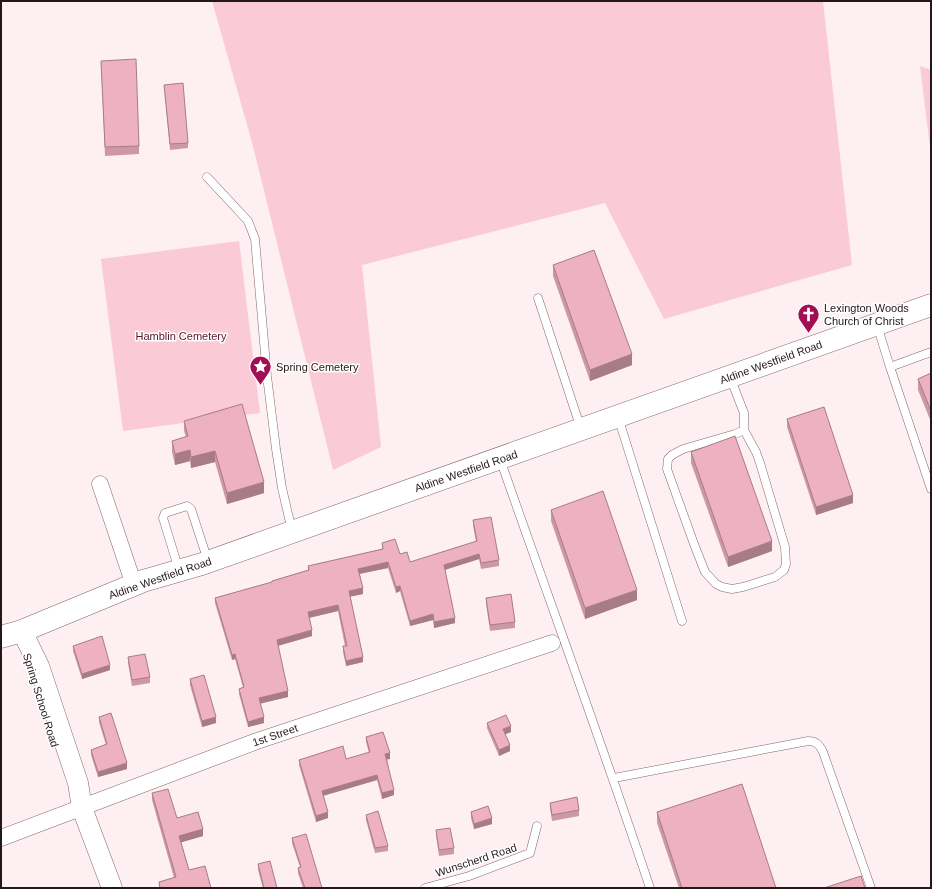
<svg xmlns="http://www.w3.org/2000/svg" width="932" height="889" viewBox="0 0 932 889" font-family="Arial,sans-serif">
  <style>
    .green { fill: #facbd6 }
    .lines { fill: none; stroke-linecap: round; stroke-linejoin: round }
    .service-casing { stroke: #83676d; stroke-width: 9 }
    .minor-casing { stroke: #83676d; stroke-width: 17 }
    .tertiary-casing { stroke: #83676d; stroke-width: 21 }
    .secondary-casing { stroke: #83676d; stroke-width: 23 }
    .service { stroke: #fff; stroke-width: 8 }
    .minor { stroke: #fff; stroke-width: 16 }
    .tertiary { stroke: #fff; stroke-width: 20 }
    .secondary { stroke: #fff; stroke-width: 22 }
    .wall { fill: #cd98a6 }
    .shaded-wall { fill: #a77c87 }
    .building { fill: #eeb1c1; stroke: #a77c87 }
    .labels { text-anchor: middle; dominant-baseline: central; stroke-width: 3; stroke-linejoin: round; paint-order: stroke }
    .poi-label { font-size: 11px; fill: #221719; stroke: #fff; text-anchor: start }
    .park-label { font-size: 11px; fill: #58122c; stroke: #fff }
    .street-label { font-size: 11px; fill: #221719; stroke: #fff }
  </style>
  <rect width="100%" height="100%" fill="#fdeff2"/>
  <!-- green -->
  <path class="green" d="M212,1H823L852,265L664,319L605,203L362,265L381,447L333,470L253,146Z
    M920,66L931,70V156Z
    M239,241L260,413L123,431L101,259Z"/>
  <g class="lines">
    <defs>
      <path id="service" d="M207,177L248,221L255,239L267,376L276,449L282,488L292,531
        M538,298L581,429
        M877,325L890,367L931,352
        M890,367L931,489
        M730,377L744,413V430L735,434L683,449L672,455L668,459L667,469L694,544L705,572L716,584L722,587L732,589L743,587L775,577L784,570L786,564L785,547L760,463L756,452L744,430
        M618,417L682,621
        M500,459C550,602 602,744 650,888
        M179,570L163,518L165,513L184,507L187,506L191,509L208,561
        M614,778L808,741C816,741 819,744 823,752L871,888
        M425,888L469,876L530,853L537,826"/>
      <path id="minor" d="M100,484L134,585
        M1,838L257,741L552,643"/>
      <path id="tertiary" d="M22,631L39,666L78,783L82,808L112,888"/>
      <path id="secondary" d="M1,637L22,631L143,581L202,564L931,305"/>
    </defs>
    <!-- service casing -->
    <use href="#service" class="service-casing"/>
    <!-- minor casing -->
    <use href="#minor" class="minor-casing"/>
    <!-- tertiary casing -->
    <use href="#tertiary" class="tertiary-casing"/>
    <!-- secondary casing -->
    <use href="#secondary" class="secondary-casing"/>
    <!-- service -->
    <use href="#service" class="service"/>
    <!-- minor -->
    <use href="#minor" class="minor"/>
    <!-- tertiary -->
    <use href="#tertiary" class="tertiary"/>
    <!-- secondary -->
    <use href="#secondary" class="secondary"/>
  </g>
  <!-- wall -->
  <path class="wall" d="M101,61L139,146V154L105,156Z
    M164,85L188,143V148L170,150Z
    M553,265L632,365L590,381L553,276Z
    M931,373V422L918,390V379Z
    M787,419L853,503L816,515L787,427Z
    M184,421L264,493L227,504L215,462L191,468L190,461L175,465L172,452V441L186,437L184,431Z
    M691,452L772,551L728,567L691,463Z
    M551,510L637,600L585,619L551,521Z
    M473,520L499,560V566L481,569L479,559L445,570L455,623L434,628L433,620L410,626L400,591L396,593L388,568L360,574L363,594L350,596L363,662L346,666L343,652V646H345L338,611L309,618L312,636L278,646L288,697L260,703L264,723L248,727L239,694V689L243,687L235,659L232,660L215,603V598L272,582V581L308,570V566L382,549V543L400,554L410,562L476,542L473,525Z
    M486,598L515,622V628L490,631L486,603Z
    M73,646L110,670L82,679L73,651Z
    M128,657L150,677V683L132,686L128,663Z
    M190,679L216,723L202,727L190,685Z
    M99,717L127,769L98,777L91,755V750L106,745L99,722Z
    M487,723L511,732L505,734L510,751L499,756L487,728Z
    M366,737L390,759H387L394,795L382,799L377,780L323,796L328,818L316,822L299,765V760L346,759L369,753L366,742Z
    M152,793L177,818L203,836L181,842L189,870L211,888H159V882L174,878L152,800Z
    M550,803L579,810V816L552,821L550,808Z
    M471,812L492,824L474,829L471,818Z
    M657,812L776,888H679L657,823Z
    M366,815L388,846V851L375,853L366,820Z
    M436,830L454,848V854L439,856L436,835Z
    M292,838L322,888H303L298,873V868L300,867L292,843Z
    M258,864L277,888H263L258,870Z"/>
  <!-- shaded-wall -->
  <path class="shaded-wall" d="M632,354V365L590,381V370Z
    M190,450V461L175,465V454Z
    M215,451V462L191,468V457Z
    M264,482V493L227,504V493Z
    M853,495V503L816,515V507Z
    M772,541V551L728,567V557Z
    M479,554V559L444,570V565Z
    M388,562V568L358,574V569Z
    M400,586V591L396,593V587Z
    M363,588V594L349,597V591Z
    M637,590V600L585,619V608Z
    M338,605V611L308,618V612Z
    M433,614V620L410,626V621Z
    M455,618V623L434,628V622Z
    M312,630V636L277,646V640Z
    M235,654V659L232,660V655Z
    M363,657V662L346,666V661Z
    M110,665V670L82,679V674Z
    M288,691V697L259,704V698Z
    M216,717V723L202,727V721Z
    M264,717V723L248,727V722Z
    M511,726V732L503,735V729Z
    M510,745V751L499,756V750Z
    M390,753V759L385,760V754Z
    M127,763V769L98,777V772Z
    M377,775V780L322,796V791Z
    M394,790V795L382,799V793Z
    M328,812V818L316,822V816Z
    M492,818V824L474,829V824Z
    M203,829V836L179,843V836Z"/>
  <!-- building -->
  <path class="building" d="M136,59L139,146L105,147L101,61Z
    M183,83L188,143L170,144L164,85Z
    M594,250L632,354L590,370L553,265Z
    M931,373V411L918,379Z
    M242,404L264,482L227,493L215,451L191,457L190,450L175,454L172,441L188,436L184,421Z
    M824,407L853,495L816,507L787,419Z
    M735,436L772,541L728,557L691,452Z
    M603,491L637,590L585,608L551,510Z
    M491,517L499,560L481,563L479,554L444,565L455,618L434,622L433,614L410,621L400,586L396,587L388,562L358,569L363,588L349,591L363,657L346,661L343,646H347L338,605L308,612L312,630L277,640L288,691L259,698L264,717L248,722L239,689L244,687L235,654L232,655L215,598L272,582V581L309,570L308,566L383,549L382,543L395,539L400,554L407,552L410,562L477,541L473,520Z
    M511,594L515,622L490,625L486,598Z
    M102,636L110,665L82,674L73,646Z
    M145,654L150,677L132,680L128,657Z
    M204,675L216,717L202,721L190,679Z
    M111,713L127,763L98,772L91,750L107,744L99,717Z
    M506,715L511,726L503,729L510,745L499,750L487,723Z
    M383,732L390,753L385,754L394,790L382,793L377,775L322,791L328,812L316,816L299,760L343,746L346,759L370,752L366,737Z
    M742,784L776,888H682L657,812Z
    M168,789L177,818L198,812L203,829L179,836L189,870L205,866L211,888H160L159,882L176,877L152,793Z
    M577,797L579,810L552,815L550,803Z
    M488,806L492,818L474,824L471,812Z
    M378,811L388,846L375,848L366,815Z
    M450,828L454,848L439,850L436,830Z
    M306,834L322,888H305L298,868L301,867L292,838Z
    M270,861L277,888H264L258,864Z
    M861,876L865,888H824Z"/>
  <!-- icons -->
  <defs>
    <symbol id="church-pin" viewBox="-11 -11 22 30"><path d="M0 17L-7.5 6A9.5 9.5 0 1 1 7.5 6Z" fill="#a20e51" stroke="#fff"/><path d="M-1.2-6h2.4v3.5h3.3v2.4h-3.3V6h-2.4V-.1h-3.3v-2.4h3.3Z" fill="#fff"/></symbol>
    <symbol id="sight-pin" viewBox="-11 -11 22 30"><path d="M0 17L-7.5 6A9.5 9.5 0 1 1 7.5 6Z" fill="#a20e51" stroke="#fff"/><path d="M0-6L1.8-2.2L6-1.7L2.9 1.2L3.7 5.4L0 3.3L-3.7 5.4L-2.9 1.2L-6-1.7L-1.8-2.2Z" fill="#fff"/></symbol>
  </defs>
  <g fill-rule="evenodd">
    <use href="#church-pin" x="796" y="302" width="25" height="34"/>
    <use href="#sight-pin" x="248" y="354" width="25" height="34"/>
  </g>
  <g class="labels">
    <!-- poi labels -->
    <g class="poi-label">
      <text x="824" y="308">Lexington Woods<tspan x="824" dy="13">Church of Christ</tspan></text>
      <text x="276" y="367">Spring Cemetery</text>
    </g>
    <!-- park labels -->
    <g class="park-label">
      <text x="181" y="336">Hamblin Cemetery</text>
    </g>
    <!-- street labels -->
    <g class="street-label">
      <text transform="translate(771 362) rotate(-20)">Aldine Westfield Road</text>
      <text transform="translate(466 471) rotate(-19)">Aldine Westfield Road</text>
      <text transform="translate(160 578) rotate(-19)">Aldine Westfield Road</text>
      <text transform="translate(41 700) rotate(73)">Spring School Road</text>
      <text transform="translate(275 735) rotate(-19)">1st Street</text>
      <text transform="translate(476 860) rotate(-18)">Wunscherd Road</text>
    </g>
  </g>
  <!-- border -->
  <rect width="932" height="889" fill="none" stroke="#221719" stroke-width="4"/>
</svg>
